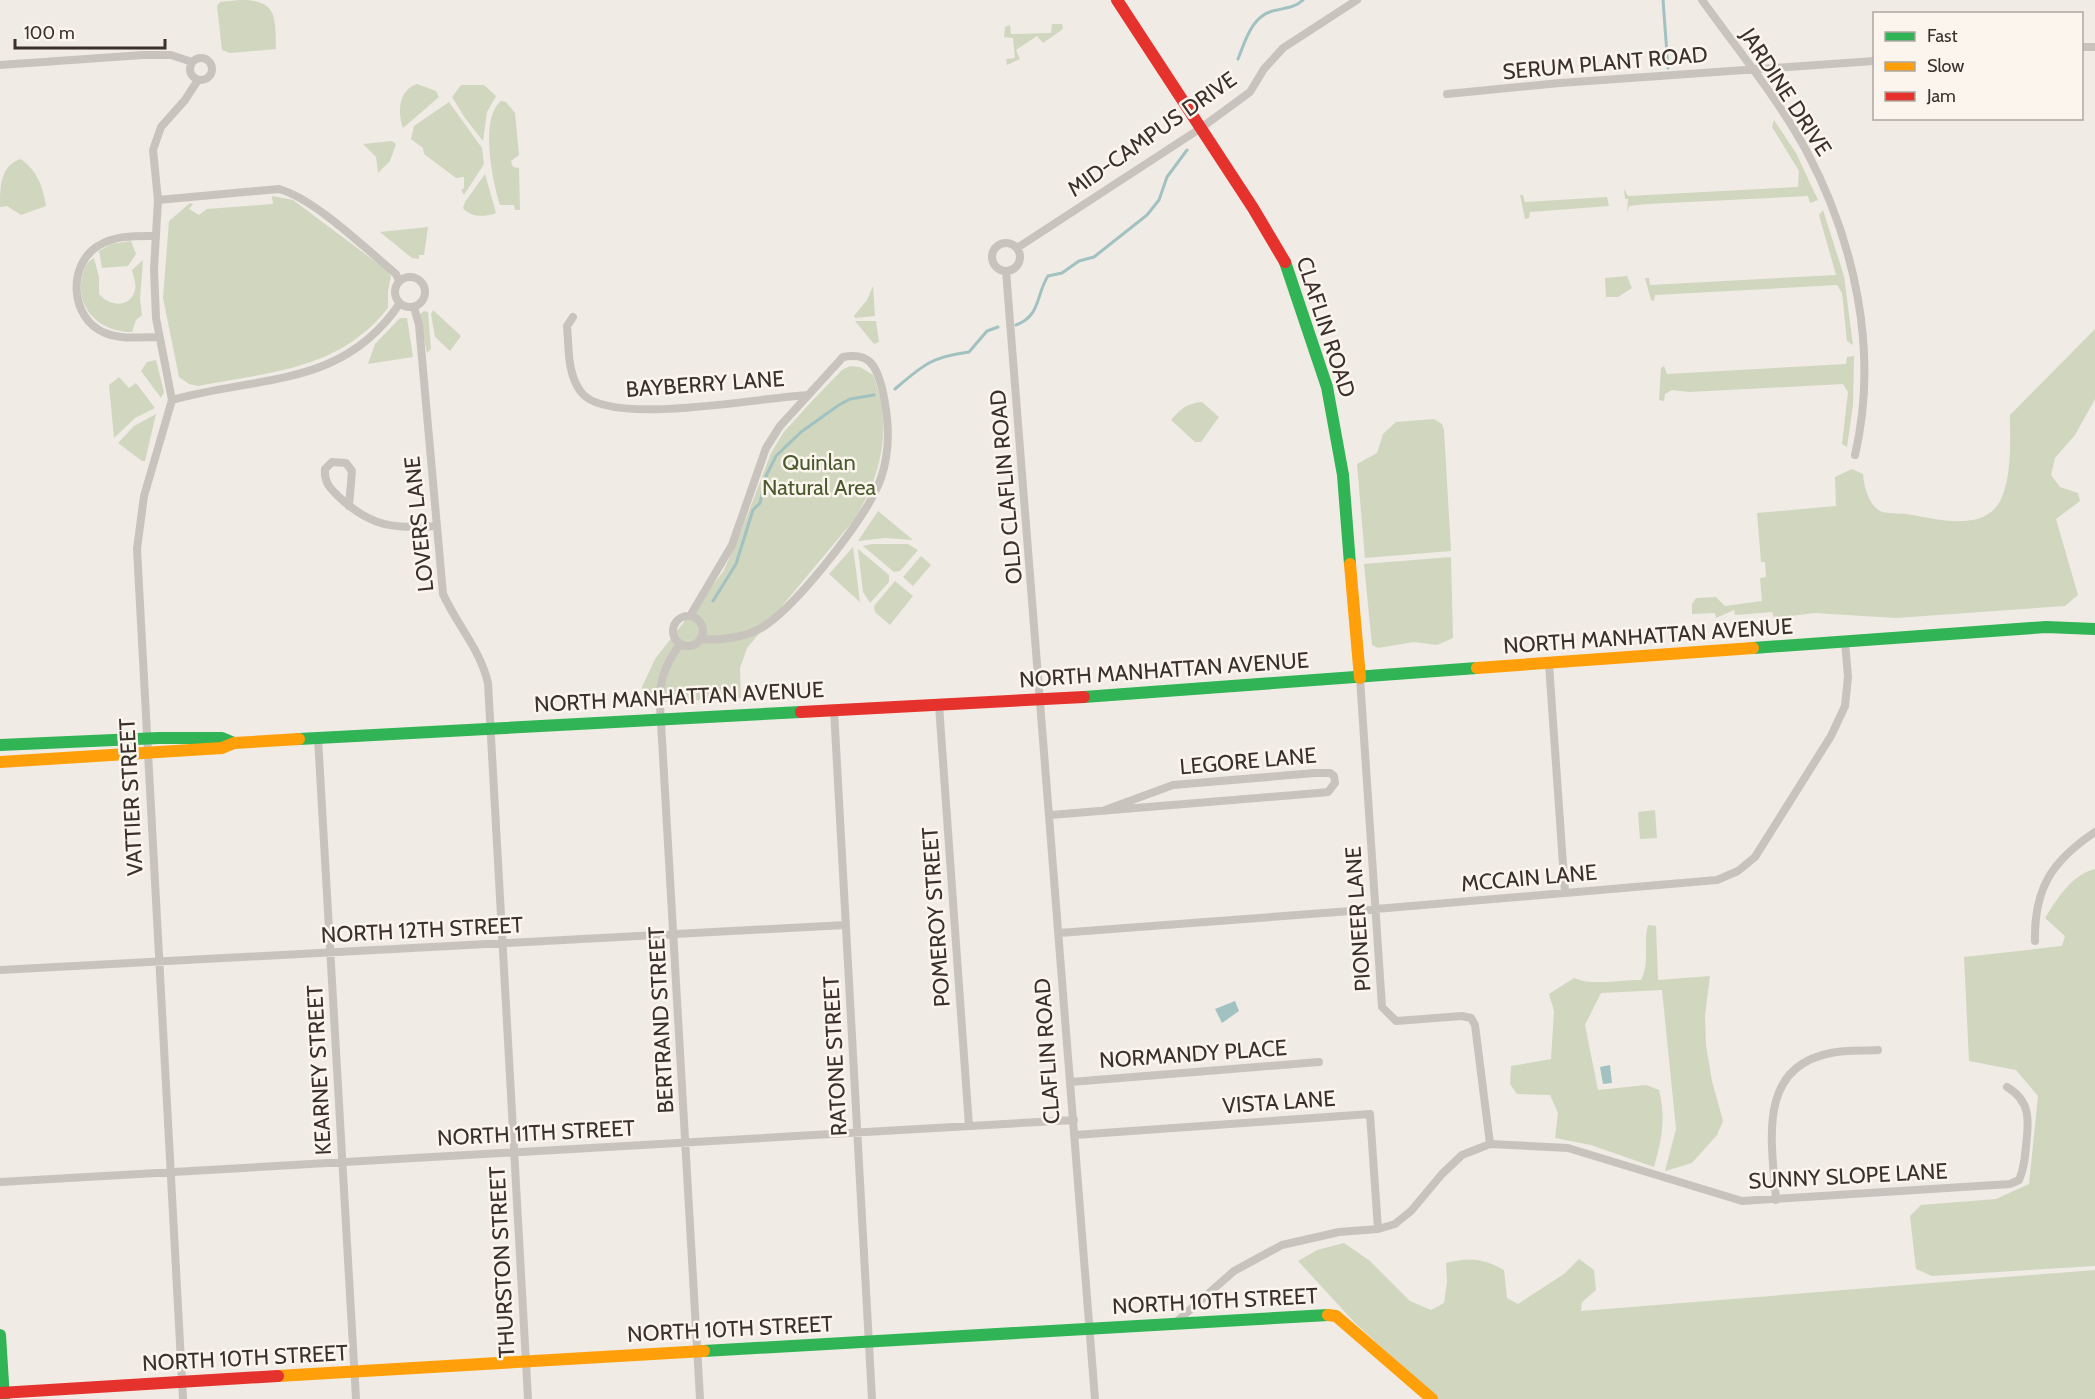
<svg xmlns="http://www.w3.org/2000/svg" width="2095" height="1399" viewBox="0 0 2095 1399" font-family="Cabin,sans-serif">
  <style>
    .green { fill: #d1d6bf }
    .water { fill: #a1c2c1 }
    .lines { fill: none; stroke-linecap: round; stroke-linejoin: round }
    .stream { stroke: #a1c2c1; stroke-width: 3 }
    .street { stroke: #c9c3be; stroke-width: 8 }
    .fast { stroke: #30b455; stroke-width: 12 }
    .slow { stroke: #ff9f0a; stroke-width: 12 }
    .jam { stroke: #e5322d; stroke-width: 12 }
    .labels { text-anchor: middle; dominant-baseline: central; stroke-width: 5; stroke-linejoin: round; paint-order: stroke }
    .street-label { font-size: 22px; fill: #3b302b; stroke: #fbf5ee }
    .park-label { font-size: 22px; fill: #4a5a2e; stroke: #fbf5ee }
  </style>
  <rect width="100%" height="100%" fill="#f0ebe5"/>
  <!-- green -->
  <path class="green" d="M240,0C278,0 275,17 276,49L230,53L222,50L217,6L220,2Z
    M1052,24H1062L1063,29L1043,43L1037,36L1016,50L1020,59L1007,65L1006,59L1015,58L1013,38L1004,37L1005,27L1010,25L1011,34L1051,33Z
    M417,84L436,91L439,97L403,128C397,112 399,89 417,84Z
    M461,85H484L496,96L487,112L483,141L465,118L452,97Z
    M501,101L506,102L515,113L519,155L511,161L513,167L519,168L520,210H515L514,205H500C493,183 479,118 501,101Z
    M449,102L482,148L484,164L464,195L461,190L464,188V177L456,178L424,154L423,148L411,139L414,126Z
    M1774,120L1796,153L1818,200L1810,203L1808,196L1648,204L1629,206L1627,213L1628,199H1625L1624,189L1628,196L1798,187L1799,171L1772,127Z
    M392,141L396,144L390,161L378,173L376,157L363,144Z
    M21,159C37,171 43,186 46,206L21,215L7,206L0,207C0,188 0,165 21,159Z
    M485,174L496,213C486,217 471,218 463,208L465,202Z
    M1520,195H1523L1525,202L1607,197L1609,206L1530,212L1529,218L1525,219Z
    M272,196L293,200L388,271L391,276L388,291V308C339,370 270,372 198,386L189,384L179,377L163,298L169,221L190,203L193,204L189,209L199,215L207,209L273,204Z
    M1823,210L1844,276L1853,345L1847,341L1842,293L1837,285L1655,295L1654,301L1651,300L1645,278H1649L1650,285L1836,275L1819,215Z
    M428,227L424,255H419V259L412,258L380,232Z
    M131,241L136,254L128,266L102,268L99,251L111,244Z
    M94,258L99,277V294C109,306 130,309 135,290C137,283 133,277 132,270L143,260L140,299L142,315L136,320L132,332C100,332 73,308 83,273C85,266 88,261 94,258Z
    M1627,276L1632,288L1618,297H1606L1605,278Z
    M873,286L875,316L855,318L854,316L867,300Z
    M433,310L461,336L450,351L435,337L431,314Z
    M424,311L428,312L431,349L427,353L419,315Z
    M400,318H407L413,357L368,364L375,344Z
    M855,321H876L879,342L874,344Z
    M2095,329V399L2075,435L2055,458L2051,475L2060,487L2078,493L2080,501L2056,519L2078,595L2065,606L1896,618L1815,613L1774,618L1772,612L1735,615L1734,610L1716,618L1715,613L1692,614V604L1696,598L1716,597L1725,606L1762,601L1760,578L1766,577L1765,562H1761L1757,513L1836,506L1835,477L1852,469L1863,474C1864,486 1868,504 1880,511C1886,514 1900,513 1907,514C1936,519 1987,534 2002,497C2012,472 2010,442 2010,415Z
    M1854,356L1853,405L1847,447L1842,444L1848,392L1843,384L1689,392L1672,390L1665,394L1664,401L1659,400L1661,368L1664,366L1667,374L1846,364L1847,357Z
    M156,360L164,392L161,398L141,371L147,362Z
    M850,366L860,367L873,375C893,426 882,477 853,521L747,648L740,668L741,698L642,703V687L655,659L723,572L739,537L771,453L783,433L812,401L842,370Z
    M119,377L129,388L136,383L155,408L135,418L114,438L109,385Z
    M1202,402L1219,417L1201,442H1195L1171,420C1180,409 1188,403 1202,402Z
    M156,414L145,461H142L118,443L134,426Z
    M1434,419L1442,424L1444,430L1451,551L1365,558L1357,464L1377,453L1383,434L1396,422Z
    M878,511L913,540L885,538L858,541Z
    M872,544H908L918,550L900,571L894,572L863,546Z
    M853,547L860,602L829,574Z
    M858,549L889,575V582L870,603L863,592Z
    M921,556L931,565L913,586L903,577Z
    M1451,557L1453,638L1437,645L1414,642L1378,648L1372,645L1364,564Z
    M895,581L913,596L890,625L875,612L874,606Z
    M1655,810L1657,838L1640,839L1638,812Z
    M2095,869V1266L1932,1276L1916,1269L1910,1216L1921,1205L1996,1199L2029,1184L2038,1096L2016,1070L1969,1061L1964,957L2062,946L2065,936L2045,918C2058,898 2071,875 2095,869Z
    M1648,925L1656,926L1658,980L1710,976L1705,1015L1706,1045L1712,1081L1723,1121L1717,1135L1692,1163L1665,1171L1676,1129L1662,990L1601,993L1585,1025L1598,1090L1646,1085L1659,1090C1666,1118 1662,1139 1654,1167L1591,1145L1555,1138L1558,1113L1550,1095L1517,1094L1510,1084L1511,1066L1551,1059L1554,1011L1549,994L1574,978C1595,987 1618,979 1641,980C1650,963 1643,943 1648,925Z
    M1344,1243L1370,1261L1410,1301L1431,1310L1444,1303L1447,1282L1446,1263C1469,1257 1483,1258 1504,1270L1507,1298L1518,1304L1564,1274L1579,1259L1594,1270L1596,1290L1582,1302L1581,1311L2095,1270V1399H1438L1356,1324L1298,1261L1317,1250Z"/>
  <!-- water -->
  <path class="water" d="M1235,1001L1239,1011L1222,1023L1215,1009Z
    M1610,1065L1612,1083L1603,1084L1600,1067Z"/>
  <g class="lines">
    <!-- stream -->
    <path class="stream" d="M1663,0L1668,68
      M1238,59C1246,39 1252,14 1277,10C1286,8 1296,7 1303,0
      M1016,325C1041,316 1036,294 1048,276L1062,273L1079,261L1094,257L1147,215L1159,200L1167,177L1187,150
      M895,389C923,365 931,357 969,352L987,331L998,327
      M713,601L736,564L753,510L760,503L766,476L776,456L801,432L839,405L850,399L874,395"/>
    <!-- street -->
    <path class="street" d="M1702,0C1737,49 1777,97 1806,150C1855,242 1879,352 1855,455
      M2082,47H2095
      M190 69a11 11 0 1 1 22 0a11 11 0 1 1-22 0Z
      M0,65L143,55H171L192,62
      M1447,94L1560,83L1874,61
      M158,200L279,189C315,199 366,249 396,274L399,281
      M156,236C136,236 115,235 98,246C67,265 70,319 105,333C122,340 142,337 159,337
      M992 257a14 14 0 1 1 28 0a14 14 0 1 1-28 0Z
      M1017,248L1201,128L1250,92L1264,69L1283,48L1357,0
      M1006,271L1095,1399
      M395 292a15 15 0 1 1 30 0a15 15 0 1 1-30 0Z
      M414,307L419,325L443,594C457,625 480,649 488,683L528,1399
      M573,317L567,326C569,347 567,374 581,392C607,428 763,397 808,395
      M172,400C259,375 342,389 400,303
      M349,506L352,471L346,463L332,462L325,469C324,483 330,488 339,497C371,527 394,529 436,526
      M690,616L732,545L766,448L780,426L843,357C869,352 876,365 882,388C889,419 891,448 881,478C868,516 800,601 766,625C749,637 721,641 700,639
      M673 631a15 15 0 1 1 30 0a15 15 0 1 1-30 0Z
      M680,644C666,664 659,679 660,705L700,1399
      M1549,664L1565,893
      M1360,678L1382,1007L1396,1021L1462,1016L1471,1018L1475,1025L1490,1144
      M939,705L969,1126
      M834,710L872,1399
      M318,738L356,1399
      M1051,815L1318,793L1328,792L1335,783L1334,776L1330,773H1315L1173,785L1105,810
      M1059,933L1364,910L1717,880L1738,871L1755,857L1831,736L1845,706L1848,677L1845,642
      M2035,941C2034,888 2052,861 2095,832
      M0,970L845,925
      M1071,1082L1319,1062
      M1075,1135L1370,1114L1378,1229
      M0,1182L1074,1120
      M1776,1200C1772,1143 1756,1067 1831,1053C1846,1050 1862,1051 1878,1050
      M1175,1323L1234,1271L1282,1245L1339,1232L1378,1229L1395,1224L1411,1211L1442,1174L1462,1155L1490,1144L1568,1148L1742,1201L2010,1184L2019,1180C2024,1169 2025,1158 2026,1146C2029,1121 2031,1101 2007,1087
      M183,1399L137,549L144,496L172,400L156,318L154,269L158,200L153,150L161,127L185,100L198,80"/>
    <!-- fast -->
    <path class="fast" d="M1285,262L1327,387L1343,475L1350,564
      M1753,648L2046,627L2095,629
      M1084,697L1477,668
      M299,739L801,712
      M0,745L159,738H222L234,743
      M0,1335L4,1399
      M704,1351L1328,1315"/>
    <!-- slow -->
    <path class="slow" d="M1350,564L1360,678
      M1477,668L1753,648
      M0,762L222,748L234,743L299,739
      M1328,1315L1336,1316L1432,1399
      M278,1376L704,1351"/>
    <!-- jam -->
    <path class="jam" d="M1117,0L1253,208L1285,262
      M801,712L1084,697
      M0,1393L278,1376"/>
  </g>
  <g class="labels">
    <!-- street labels -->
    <g class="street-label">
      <text transform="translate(1605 63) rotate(-5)">SERUM PLANT ROAD</text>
      <text transform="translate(1786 92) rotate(57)">JARDINE DRIVE</text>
      <text transform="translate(1152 134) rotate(-35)">MID-CAMPUS DRIVE</text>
      <text transform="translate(1326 327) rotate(72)">CLAFLIN ROAD</text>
      <text transform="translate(705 384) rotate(-4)">BAYBERRY LANE</text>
      <text transform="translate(1006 487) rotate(-95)">OLD CLAFLIN ROAD</text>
      <text transform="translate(419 524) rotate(-96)">LOVERS LANE</text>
      <text transform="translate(1648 636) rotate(-4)">NORTH MANHATTAN AVENUE</text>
      <text transform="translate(1164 670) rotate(-4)">NORTH MANHATTAN AVENUE</text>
      <text transform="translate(679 697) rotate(-3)">NORTH MANHATTAN AVENUE</text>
      <text transform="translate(1248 761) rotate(-5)">LEGORE LANE</text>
      <text transform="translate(131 797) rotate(-93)">VATTIER STREET</text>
      <text transform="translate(1529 878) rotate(-5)">MCCAIN LANE</text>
      <text transform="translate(936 917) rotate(-94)">POMEROY STREET</text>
      <text transform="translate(1358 919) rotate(-94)">PIONEER LANE</text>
      <text transform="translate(422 930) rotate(-3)">NORTH 12TH STREET</text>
      <text transform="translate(661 1020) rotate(-93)">BERTRAND STREET</text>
      <text transform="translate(1047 1051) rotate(-94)">CLAFLIN ROAD</text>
      <text transform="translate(1193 1054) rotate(-4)">NORMANDY PLACE</text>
      <text transform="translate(835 1056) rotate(-93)">RATONE STREET</text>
      <text transform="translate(319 1070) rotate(-93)">KEARNEY STREET</text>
      <text transform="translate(1279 1102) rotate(-4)">VISTA LANE</text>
      <text transform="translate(536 1133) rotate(-3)">NORTH 11TH STREET</text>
      <text transform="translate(1848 1176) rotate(-3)">SUNNY SLOPE LANE</text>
      <text transform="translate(502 1262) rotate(-93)">THURSTON STREET</text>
      <text transform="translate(1215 1301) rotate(-3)">NORTH 10TH STREET</text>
      <text transform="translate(730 1329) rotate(-3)">NORTH 10TH STREET</text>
      <text transform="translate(245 1358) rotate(-3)">NORTH 10TH STREET</text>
    </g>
    <!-- park labels -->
    <g class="park-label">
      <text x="819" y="462">Quinlan<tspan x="819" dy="25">Natural Area</tspan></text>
    </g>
  </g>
  <!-- legend -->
  <rect x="1873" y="12" width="210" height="108" fill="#fbf5ee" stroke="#aea6a0" stroke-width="1.5"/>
  <rect x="1885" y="32" width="30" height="9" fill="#30b455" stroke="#aea6a0" stroke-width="1.5"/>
  <text x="1927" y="42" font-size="18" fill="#3b302b">Fast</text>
  <rect x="1885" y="62" width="30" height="9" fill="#ff9f0a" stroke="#aea6a0" stroke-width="1.5"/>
  <text x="1927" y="72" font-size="18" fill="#3b302b">Slow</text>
  <rect x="1885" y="92" width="30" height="9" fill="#e5322d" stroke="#aea6a0" stroke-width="1.5"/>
  <text x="1927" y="102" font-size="18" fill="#3b302b">Jam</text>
  <!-- scale -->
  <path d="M15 39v9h150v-9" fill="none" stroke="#3b302b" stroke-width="3"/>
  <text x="24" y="39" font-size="18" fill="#3b302b" stroke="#fbf5ee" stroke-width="4.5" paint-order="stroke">100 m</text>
</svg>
